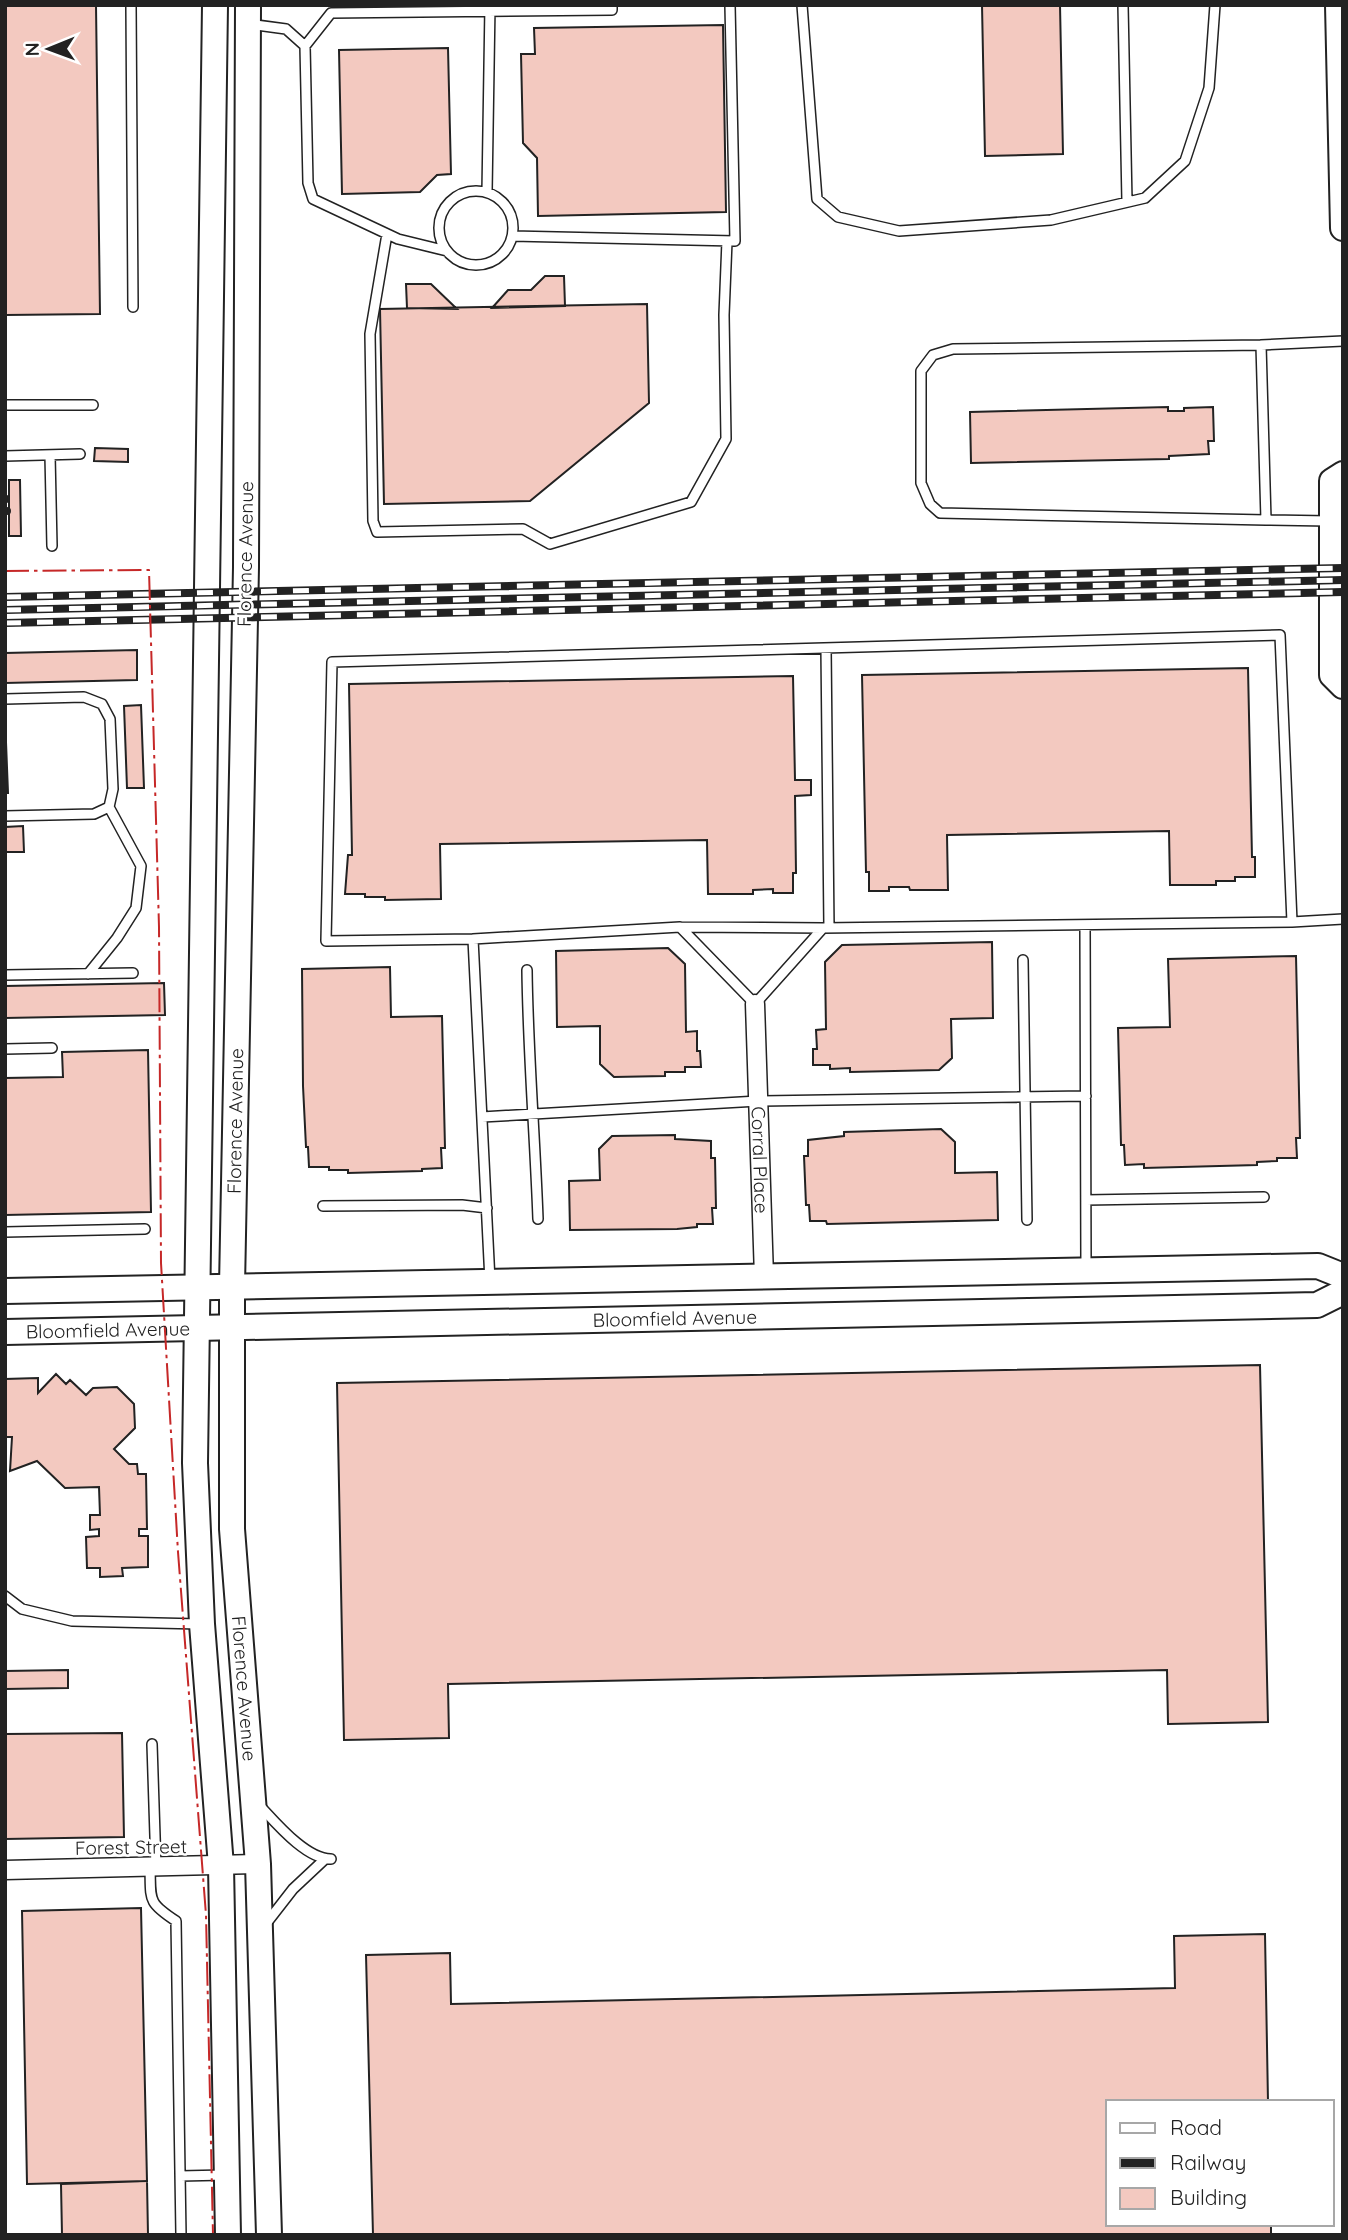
<svg xmlns="http://www.w3.org/2000/svg" width="1348" height="2240" viewBox="0 0 1348 2240" font-family="Quicksand,sans-serif">
  <style>
    .building { fill: #f3c9c0; stroke: #222; stroke-width: 2 }
    .lines { fill: none; stroke-linecap: round; stroke-linejoin: round }
    .lane-casing { stroke: #222; stroke-width: 12 }
    .street-casing { stroke: #222; stroke-width: 21 }
    .secondary-casing { stroke: #222; stroke-width: 28 }
    .lane { stroke: #fff; stroke-width: 9 }
    .street { stroke: #fff; stroke-width: 18 }
    .secondary { stroke: #fff; stroke-width: 24 }
    .rail-casing { stroke: #222; stroke-width: 8 }
    .rail { stroke: #fff; stroke-width: 5; stroke-dasharray: 16; stroke-linecap: butt }
    .power { stroke: #c62828; stroke-width: 2; stroke-dasharray: 24 5 3.5 5; stroke-linecap: butt }
    .labels { text-anchor: middle; dominant-baseline: central; stroke-width: 5; stroke-linejoin: round; paint-order: stroke }
    .street-label { font-size: 19px; fill: #222; stroke: #fff }
  </style>
  <rect width="100%" height="100%" fill="#fff"/>
  <!-- building -->
  <path class="building" d="M5,5H96L100,314L5,315Z
    M982,5H1060L1063,154L985,156Z
    M723,25L726,212L538,216L537,158L523,143L521,54H535L534,28Z
    M448,48L451,174L437,175L420,192L342,194L339,50Z
    M545,276H564L565,306L492,308L508,290H531Z
    M406,284H431L457,309L407,308Z
    M647,304L649,403L530,501L384,504L380,309Z
    M1168,407V411H1184V408L1213,407L1214,441H1208L1209,454L1169,456V459L971,463L970,412Z
    M95,448L128,449V462L94,461Z
    M9,480H20L21,536H9Z
    M137,650V680L5,683V653Z
    M1248,668L1252,857H1255V877H1235V881H1216V885H1170L1169,831L947,835L948,890H910L909,887H889V891H869V872H866L862,675Z
    M793,676L795,780H811V795L795,796L796,873H793V893H773V889L753,890V894H708L707,840L440,844L441,899L385,900V897H365V894H345L348,855H352L349,684Z
    M141,705L144,788H127L124,706Z
    M5,717L8,793H5Z
    M23,826L24,852H5V827Z
    M992,942L993,1018L951,1019L952,1058L939,1070L850,1072V1068L830,1069V1065H813V1049H817L816,1030L826,1029L825,962L842,945Z
    M668,948L685,964L686,1032L697,1031V1051H700L701,1067H685V1072H665V1076L614,1077L600,1064V1026L557,1027L556,951Z
    M1296,956L1300,1138H1296L1297,1158H1277V1161L1257,1162V1165L1144,1168V1164L1125,1165L1124,1145H1121L1118,1028L1170,1027L1168,959Z
    M390,967L391,1017L442,1016L445,1148H441L442,1168L422,1169V1171L348,1173V1170H329V1167H309L308,1147H306L303,1086L302,969Z
    M164,983L165,1015L5,1018V986Z
    M148,1050L151,1212L5,1215V1078L63,1077L62,1052Z
    M941,1129L955,1142V1173L997,1172L998,1220L827,1224L826,1221H810L809,1205H806L804,1156H808V1140L844,1136V1132Z
    M675,1135V1139L711,1141V1158H715L716,1208H712L713,1224H697V1227L677,1229L570,1230L569,1181L600,1180L599,1149L612,1136Z
    M1260,1365L1268,1722L1168,1724L1167,1670L448,1684L449,1738L344,1740L337,1383Z
    M56,1374L66,1384L70,1380L86,1395L93,1388L117,1387L134,1404L135,1428L114,1449L129,1464H137L138,1474H146L147,1529H139V1536H148V1567L122,1568L123,1576L100,1577V1568H87L86,1537L99,1536V1529L90,1530V1515H100L99,1487L65,1488L37,1461L10,1471L12,1437H5V1379L38,1378V1393Z
    M68,1670V1688L5,1689V1671Z
    M122,1733L124,1837L5,1839V1734Z
    M141,1908L147,2181L27,2184L22,1911Z
    M1265,1934L1268,2102H1108V2224H1271V2235H373L366,1955L450,1953L451,2004L1175,1988L1174,1936Z
    M147,2181L148,2235H62L61,2184Z"/>
  <g class="lines">
    <defs>
      <path id="lane" d="M131,5L133,307
        M802,5L817,199L838,217L899,231L1051,220L1145,198L1185,161L1209,88L1215,5
        M1123,5L1127,202
        M249,24L286,29L305,46L308,183L313,199L398,239L447,251
        M305,46L331,13L612,10V5
        M439 228a37 37 0 1 1 74 0a37 37 0 1 1-74 0Z
        M487,192L490,5
        M387,234L370,334L373,521L377,532L523,529L550,544L691,502L726,439L724,315L727,241
        M512,236L735,241L730,5
        M1261,345L953,349L933,355L921,371V483L930,504L940,513L1266,520
        M5,405H93
        M50,455L52,546
        M5,456L80,454
        M1329,521L1266,520L1261,345L1343,341
        M826,648L829,928
        M5,699L84,697L102,704L110,719L113,789L109,807L94,814L5,816
        M1085,925L1086,1269
        M680,927L823,928
        M473,939L680,927L755,1004L823,928L1292,922
        M1023,960L1027,1220
        M527,970C528,1053 535,1136 538,1219
        M88,974L117,938L136,908L141,866L109,807
        M5,975L133,973
        M5,1049L52,1048
        M482,1117L758,1101L1086,1096
        M1086,1200L1264,1197
        M323,1206L462,1205L487,1208
        M5,1232L145,1229
        M490,1281L473,939L326,941L332,662L1280,635L1292,922L1343,919
        M5,1596L22,1609L72,1621L200,1624
        M152,1744L156,1867
        M260,1806C276,1823 306,1859 331,1859
        M150,1868C151,1900 147,1902 176,1921L181,2235
        M265,1925L293,1889L325,1859
        M180,2176L225,2175"/>
      <g id="street">
        <path id="s1" d="M755,1004L764,1277"/>
        <path d="M5,1870L258,1864"/>
      </g>
      <g id="secondary">
        <path d="M215,5L195,1463L202,1624L221,1866L228,2235"/>
        <path id="s2" d="M248,5L246,567L232,1286V1529L258,1864L269,2235"/>
        <path d="M1338,5L1343,228"/>
        <path d="M1343,474L1332,481V675L1343,686"/>
        <path d="M5,1291L1318,1266L1343,1276"/>
        <path id="s3" d="M5,1332L1317,1305L1343,1292"/>
      </g>
    </defs>
    <!-- lane casing -->
    <use href="#lane" class="lane-casing"/>
    <!-- street casing -->
    <use href="#street" class="street-casing"/>
    <!-- secondary casing -->
    <use href="#secondary" class="secondary-casing"/>
    <!-- lane -->
    <use href="#lane" class="lane"/>
    <!-- street -->
    <use href="#street" class="street"/>
    <!-- secondary -->
    <use href="#secondary" class="secondary"/>
    <defs>
      <path id="rail" d="M5,499H6
        M5,511H7
        M5,597L1343,568
        M5,610L1343,580
        M5,623L1343,592"/>
    </defs>
    <!-- rail casing -->
    <use href="#rail" class="rail-casing"/>
    <!-- rail -->
    <use href="#rail" class="rail"/>
    <!-- power -->
    <path class="power" d="M5,571L149,570L159,927L161,1263L178,1552L206,1915L213,2235"/>
  </g>
  <g class="labels">
    <!-- street labels -->
    <g class="street-label">
      <text transform="translate(245 554) rotate(-89)">Florence Avenue</text>
      <text transform="translate(235 1121) rotate(-89)">Florence Avenue</text>
      <text stroke="none"><textPath href="#s1" startOffset="156">Corral Place</textPath></text>
      <text stroke="none"><textPath href="#s3" startOffset="670">Bloomfield Avenue</textPath></text>
      <text stroke="none"><textPath href="#s3" startOffset="103">Bloomfield Avenue</textPath></text>
      <text stroke="none"><textPath href="#s2" startOffset="1684">Florence Avenue</textPath></text>
      <text transform="translate(131 1847) rotate(-1)">Forest Street</text>
    </g>
  </g>
  <!-- border -->
  <rect width="1348" height="2240" fill="none" stroke="#222222" stroke-width="14"/>
  <!-- legend -->
  <rect x="1106" y="2100" width="228" height="126" fill="#ffffff" stroke="#a7a7a7" stroke-width="2"/>
  <rect x="1120" y="2123" width="35" height="10" fill="#ffffff" stroke="#a7a7a7" stroke-width="2"/>
  <text x="1170" y="2135" font-size="21" fill="#222222">Road</text>
  <rect x="1120" y="2158" width="35" height="10" fill="#222222" stroke="#a7a7a7" stroke-width="2"/>
  <text x="1170" y="2170" font-size="21" fill="#222222">Railway</text>
  <rect x="1120" y="2188" width="35" height="21" fill="#f3c9c0" stroke="#a7a7a7" stroke-width="2"/>
  <text x="1170" y="2205" font-size="21" fill="#222222">Building</text>
  <!-- north arrow -->
  <g transform="translate(49 49) rotate(269)" stroke="#ffffff" stroke-width="5" paint-order="stroke">
  <path d="M0-5L12 26L0 18L-12 26Z" fill="#222222"/>
  <text y="-10" font-size="19" font-weight="bold" text-anchor="middle" fill="#222222">N</text>
  </g>
</svg>
